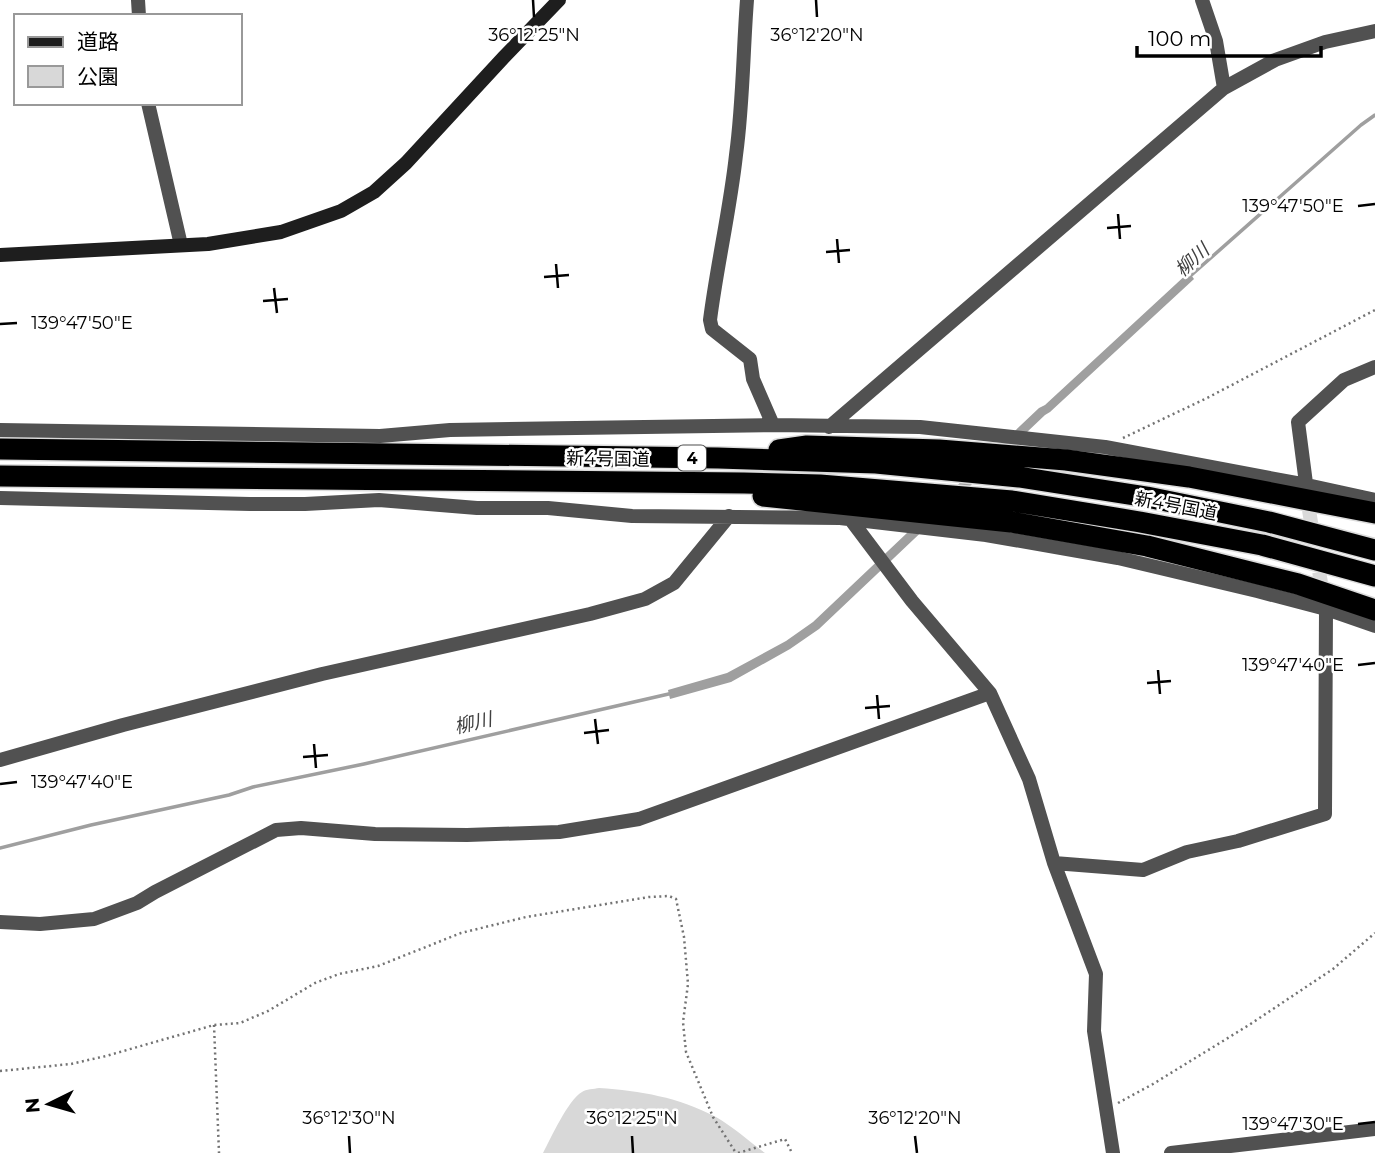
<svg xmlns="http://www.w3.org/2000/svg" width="1375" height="1153" viewBox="0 0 1375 1153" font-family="Montserrat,'Noto Sans JP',sans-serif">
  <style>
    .green { fill: #d8d8d8 }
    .water { fill: #9f9f9f }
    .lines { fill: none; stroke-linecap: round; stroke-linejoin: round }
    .stream { stroke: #9f9f9f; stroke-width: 3.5 }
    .street-tunnel { stroke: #d9d9d9; stroke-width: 14; stroke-dasharray: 14 7; stroke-linecap: butt }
    .highway-casing { stroke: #dbdbdb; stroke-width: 24 }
    .path { stroke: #737373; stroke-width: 2.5; stroke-dasharray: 2 3.5; stroke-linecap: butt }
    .street { stroke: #515151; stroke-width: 14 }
    .secondary { stroke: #1e1e1e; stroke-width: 14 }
    .highway { stroke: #000; stroke-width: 21 }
    .ticks { fill: none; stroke: #000; stroke-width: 2.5 }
    .labels { text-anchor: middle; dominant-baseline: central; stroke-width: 5; stroke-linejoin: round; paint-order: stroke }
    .shield { fill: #fff; stroke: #4c4c4c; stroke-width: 2 }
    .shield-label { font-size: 16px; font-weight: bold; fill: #000 }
    .street-label { font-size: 18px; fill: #000; stroke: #fff }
    .water-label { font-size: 19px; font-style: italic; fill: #404040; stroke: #fff }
    .ticks-label { font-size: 18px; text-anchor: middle; fill: #000; stroke: #fff; stroke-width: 5; stroke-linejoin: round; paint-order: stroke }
  </style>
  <rect width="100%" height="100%" fill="#fff"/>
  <!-- green -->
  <path class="green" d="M599,1088C641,1091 678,1097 716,1117C733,1127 749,1141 765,1153H543C551,1138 568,1100 582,1092C586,1089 594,1089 599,1088Z"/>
  <!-- water -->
  <path class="water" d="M1189,272L1194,279L1050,412L1045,415L819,629L790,649L731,682L670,699L668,690L727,673L786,641L813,622L1039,408L1045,405Z"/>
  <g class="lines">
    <!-- stream -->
    <path class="stream" d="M1188,278L1361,125L1375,115
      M0,848L91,825L229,795L253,787L364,764L673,693"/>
    <!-- street-tunnel -->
    <path class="street-tunnel" d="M1309,510L1321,583"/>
    <defs>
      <path id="highway" d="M0,449L718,458L876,463L1019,477L1147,497L1269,522L1375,550
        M779,450L807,446L939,450L1066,460L1189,477L1375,513
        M0,476L744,483L820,485L1012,501L1140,522L1262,545L1375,576
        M763,496L1011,522L1147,546L1298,584L1375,610"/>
    </defs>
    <!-- highway casing -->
    <use href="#highway" class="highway-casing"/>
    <!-- path -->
    <path class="path" d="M1123,438L1207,398L1375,310
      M214,1025L219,1153
      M0,1071L71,1064L106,1056L214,1025L240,1023L268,1011L315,983L339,974L378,966L461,933L526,917L649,897L669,896L676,899L684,937L688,984L683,1022L686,1052L713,1117L736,1153
      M1118,1103L1153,1084L1249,1025L1333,969L1375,933
      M738,1153L785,1139L792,1153"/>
    <!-- street -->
    <path class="street" d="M138,0L139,16
      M747,0C743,52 743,104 736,155C730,210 717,265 710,320L712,329L750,359L753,379L773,425
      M1202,0L1216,41L1224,88
      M148,103L181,245
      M829,427L1224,88L1275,60L1325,42L1375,31
      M0,430L380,436L450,430L773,425L920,427L1105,447L1307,485L1375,500
      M1307,491L1298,422L1344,380L1375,367
      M0,498L250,504H305L379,500L477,508H548L632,516L840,518L986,535L1118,558L1257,591L1326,609L1375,626
      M851,520L912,601L990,693L1029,779L1054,863L1096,974L1094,1031L1113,1153
      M0,760L123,725L322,674L590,614L645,599L674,583L729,516
      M1054,863L1143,870L1187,852L1238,841L1325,814L1326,609L1325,602
      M0,922L40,924L94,919L137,903L155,892L276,830L301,828L375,834L467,835L559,832L639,819L990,693
      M1171,1153L1375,1129"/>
    <!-- secondary -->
    <path class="secondary" d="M0,255L208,244L281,232L341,211L374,192L406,163L504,57L559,0"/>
    <!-- highway -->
    <use href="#highway" class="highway"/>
  </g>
  <!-- ticks -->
  <path class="ticks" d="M533,0L534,17M816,0L817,17M1358,206L1375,204M1118,214L1120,239M1107,228L1131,226M837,239L839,263M826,252L850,250M556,264L558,288M544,277L569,275M274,288L277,313M263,301L288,299M0,324L17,323M1358,665L1375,663M1158,670L1160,694M1147,683L1171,681M877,695L879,719M865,708L890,706M595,719L598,744M584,733L609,730M314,744L316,768M303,757L328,755M0,784L17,782M1358,1124L1375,1122M349,1136L350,1153M632,1136L633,1153M915,1136L917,1153"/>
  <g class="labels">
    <!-- shield labels -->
    <rect class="shield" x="678" y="445.5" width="28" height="25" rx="5"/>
    <g class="shield-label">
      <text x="692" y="458">4</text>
    </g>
    <!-- street labels -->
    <g class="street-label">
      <text transform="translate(608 459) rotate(1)">新4号国道</text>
      <text transform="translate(1176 506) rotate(11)">新4号国道</text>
    </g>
    <!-- water labels -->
    <g class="water-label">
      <text transform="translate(1192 260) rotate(-42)">柳川</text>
      <text transform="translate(473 723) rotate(-13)">柳川</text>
    </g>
  </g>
  <g class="ticks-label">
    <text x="534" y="41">36°12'25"N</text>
    <text x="817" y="41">36°12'20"N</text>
    <text x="1293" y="212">139°47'50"E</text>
    <text x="82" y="329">139°47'50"E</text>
    <text x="1293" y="671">139°47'40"E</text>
    <text x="82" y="788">139°47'40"E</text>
    <text x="349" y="1124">36°12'30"N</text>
    <text x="632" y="1124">36°12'25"N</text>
    <text x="915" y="1124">36°12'20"N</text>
    <text x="1293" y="1130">139°47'30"E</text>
  </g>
  <!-- legend -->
  <rect x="14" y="14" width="228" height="91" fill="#ffffff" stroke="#999999" stroke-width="2"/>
  <rect x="28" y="37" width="35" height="10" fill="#1e1e1e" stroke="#999999" stroke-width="2"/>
  <text x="77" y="49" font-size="21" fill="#000000">道路</text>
  <rect x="28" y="66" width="35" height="21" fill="#d8d8d8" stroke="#999999" stroke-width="2"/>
  <text x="77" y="84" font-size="21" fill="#000000">公園</text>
  <!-- north arrow -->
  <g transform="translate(49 1104) rotate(265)" stroke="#ffffff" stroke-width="5" paint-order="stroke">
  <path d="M0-5L12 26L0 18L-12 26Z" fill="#000000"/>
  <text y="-10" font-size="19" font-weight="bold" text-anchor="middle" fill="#000000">N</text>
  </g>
  <!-- scale -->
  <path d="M1137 46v10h184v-10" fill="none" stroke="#000000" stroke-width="3.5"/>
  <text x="1148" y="46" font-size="21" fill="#000000" stroke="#ffffff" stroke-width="5" paint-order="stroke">100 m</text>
</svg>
